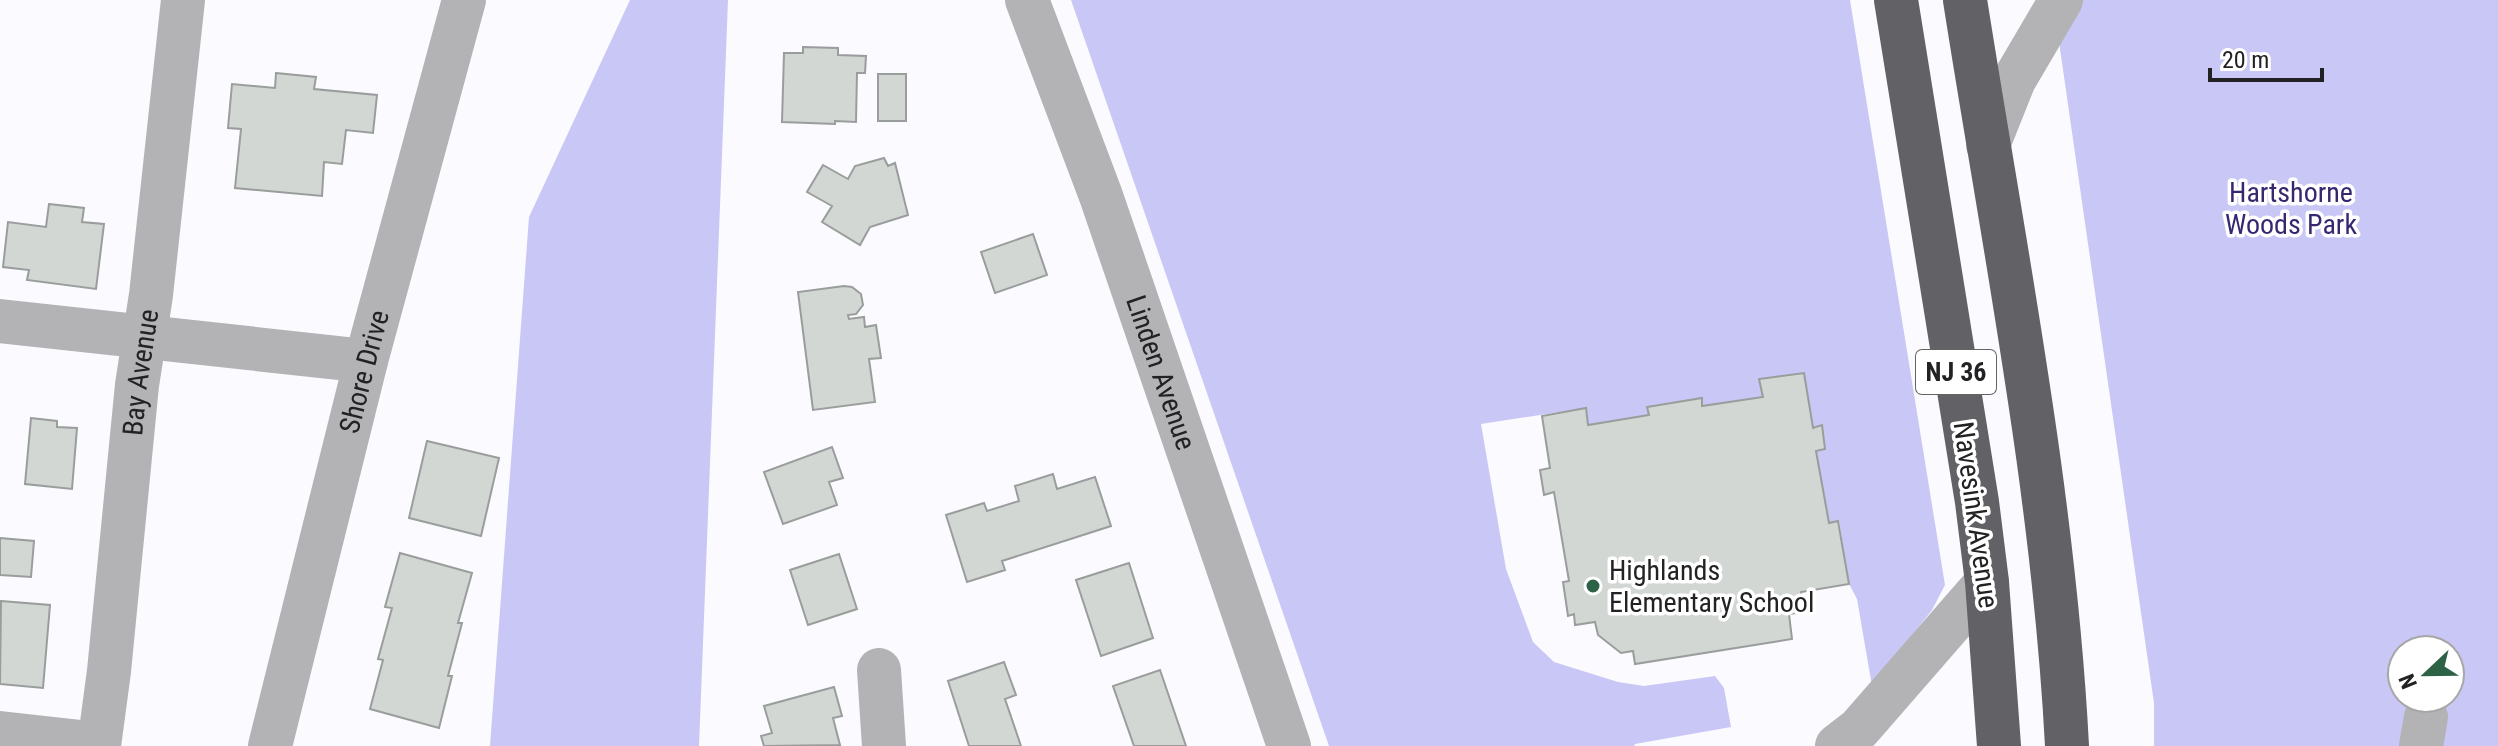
<svg xmlns="http://www.w3.org/2000/svg" width="2498" height="746" viewBox="0 0 2498 746" font-family="'Roboto Condensed',sans-serif">
  <style>
    .green { fill: #c9c7f5; fill-rule: evenodd }
    .building { fill: #d2d7d4; stroke: #999d9b; stroke-width: 2 }
    .lines { fill: none; stroke-linecap: round; stroke-linejoin: round }
    .minor { stroke: #b3b3b5; stroke-width: 44 }
    .highway { stroke: #626266; stroke-width: 44 }
    .poi-dot { fill: #2e6247; stroke: #fff; stroke-width: 3 }
    .labels { text-anchor: middle; dominant-baseline: central; stroke-width: 7; stroke-linejoin: round; paint-order: stroke }
    .shield { fill: #fff; stroke: #646466; stroke-width: 2 }
    .shield-label { font-size: 26px; font-weight: bold; fill: #222224 }
    .park-label { font-size: 28px; fill: #362770; stroke: #fff }
    .street-label { font-size: 28px; fill: #222224; stroke: #fff }
    .poi-label { font-size: 28px; fill: #222224; stroke: #fff; text-anchor: start }
  </style>
  <rect width="100%" height="100%" fill="#fbfafe"/>
  <!-- green -->
  <path class="green" d="M630,0H728L699,746H490L529,217Z
    M1071,0H1850L1945,585L1932,610L1872,686L1857,599L1849,584L1839,521L1829,523L1816,451L1825,449L1822,425L1813,428L1763,397L1702,406L1701,398L1648,407L1649,415L1588,425L1585,408L1481,424L1506,569L1533,642L1554,662L1618,682L1644,686L1715,676L1724,688L1731,727L1635,744L1634,746H1329Z
    M2053,0H2498V746H2154V703ZM2402,650H2450V698H2402Z"/>
  <!-- building -->
  <path class="building" d="M803,47L838,48V55L866,56L865,73H857L856,122L835,121V124L782,122L784,53H803Z
    M276,73L316,77L314,89L377,95L373,133L346,130L342,164L324,162L322,196L235,188L241,129L228,128L232,84L275,88Z
    M878,74H906V121H878Z
    M884,158L888,166L895,163L908,215L870,227L860,245L822,222L832,206L807,192L823,165L848,179L855,166Z
    M49,204L84,208L82,222L104,224L96,289L27,280L29,270L3,267L8,222L46,227Z
    M1033,234L1047,275L995,293L981,252Z
    M844,286L852,287L861,294L863,305L856,314L848,315L849,319L864,317L865,327L876,325L881,358L869,359L875,402L813,410L798,292Z
    M1804,373L1813,428L1822,425L1825,449L1816,451L1829,523L1838,521L1849,584L1801,592L1804,612L1789,614L1792,639L1635,664L1633,651L1621,653L1598,635L1595,622L1575,625L1574,614L1568,616L1563,582L1569,581L1554,492L1544,495L1540,470L1550,468L1542,416L1586,408L1588,425L1649,415L1647,407L1702,398V406L1763,397L1759,379Z
    M31,418L57,421V427L77,428L72,489L25,484Z
    M427,441L499,458L481,536L409,518Z
    M832,447L843,478L829,482L837,505L783,524L764,472Z
    M1053,474L1057,489L1095,477L1111,526L1002,561L1005,570L967,582L946,515L984,503L987,511L1019,501L1015,486Z
    M0,538L34,541L31,577L0,575Z
    M400,553L472,573L458,623H462L448,676H452L439,728L370,709L383,660L378,659L392,608L385,607Z
    M839,554L857,609L808,625L790,570Z
    M1129,563L1153,638L1101,656L1076,580Z
    M1,601L50,605L43,688L0,684Z
    M1004,662L1016,695L1005,699L1021,746H969L948,681Z
    M1160,670L1186,746H1134L1113,686Z
    M834,687L842,716L833,718L840,745L764,746L761,736L772,733L764,706Z"/>
  <g class="lines">
    <!-- minor -->
    <g class="minor">
      <path id="s1" d="M1027,0L1101,196L1289,746"/>
      <path d="M1988,145L2014,80L2061,0"/>
      <path d="M0,321L366,361"/>
      <path d="M879,670L884,746"/>
      <path d="M0,733L99,744"/>
      <path id="s2" d="M99,746L109,671L137,385L151,295L183,0"/>
      <path id="s3" d="M270,746L366,361L464,0"/>
      <path d="M1837,746L1859,729L1987,582"/>
      <path d="M2421,746L2426,717"/>
    </g>
    <!-- highway -->
    <path class="highway" d="M1896,0L1977,502L1987,582L1999,746
      M1965,0C2004,248 2054,495 2067,746"/>
  </g>
  <!-- markers -->
  <circle class="poi-dot" cx="1593" cy="586" r="8"/>
  <g class="labels">
    <!-- shield labels -->
    <rect class="shield" x="1916" y="350" width="80" height="44" rx="6"/>
    <g class="shield-label">
      <text x="1956" y="372">NJ 36</text>
    </g>
    <!-- park labels -->
    <g class="park-label">
      <text x="2291" y="192">Hartshorne<tspan x="2291" dy="32">Woods Park</tspan></text>
    </g>
    <!-- street labels -->
    <g class="street-label">
      <text stroke="none"><textPath href="#s3" startOffset="386">Shore Drive</textPath></text>
      <text stroke="none"><textPath href="#s1" startOffset="396">Linden Avenue</textPath></text>
      <text stroke="none"><textPath href="#s2" startOffset="376">Bay Avenue</textPath></text>
      <text transform="translate(1976 515) rotate(82)">Navesink Avenue</text>
    </g>
    <!-- poi labels -->
    <g class="poi-label">
      <text x="1609" y="570">Highlands<tspan x="1609" dy="32">Elementary School</tspan></text>
    </g>
  </g>
  <!-- north arrow -->
  <g transform="translate(2426 674) rotate(248)"><circle r="38" fill="#ffffff" stroke="#a7a7a7" stroke-width="2"/>
  <path d="M0-6L14 30L0 20L-14 30Z" fill="#2e6247"/>
  <text y="-12" font-size="22" font-weight="bold" text-anchor="middle" fill="#222224">N</text>
  </g>
  <!-- scale -->
  <path d="M2210 68v12h112v-12" fill="none" stroke="#222224" stroke-width="4"/>
  <text x="2222" y="68" font-size="24" fill="#222224" stroke="#ffffff" stroke-width="6" paint-order="stroke">20 m</text>
</svg>
